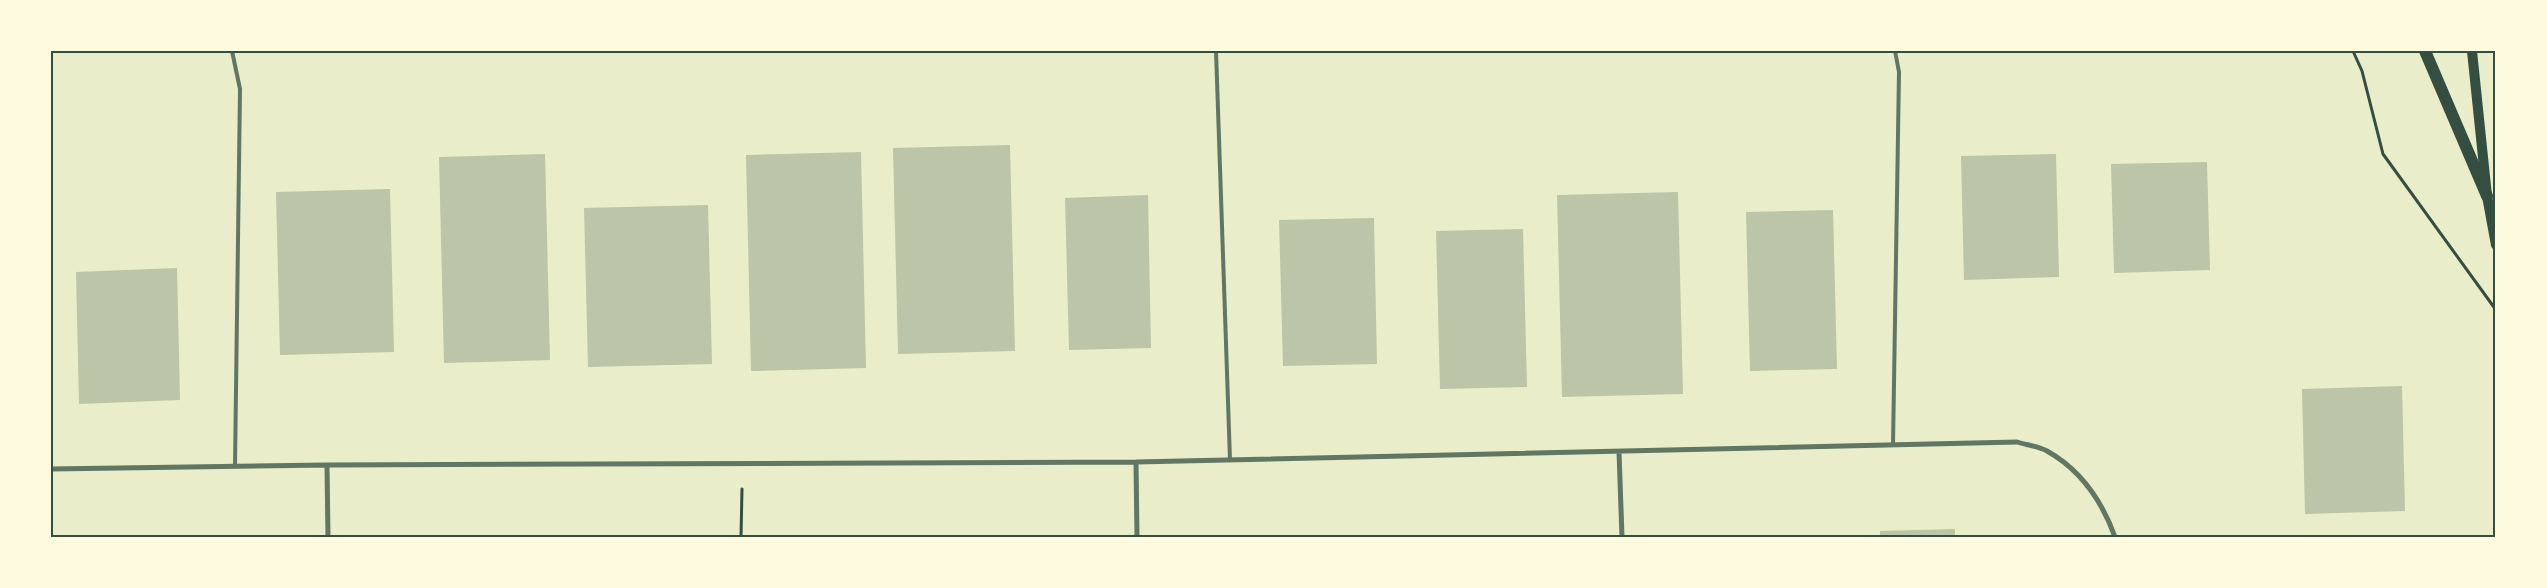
<svg xmlns="http://www.w3.org/2000/svg" width="2547" height="588" viewBox="0 0 2547 588" font-family="'Public Sans',sans-serif">
  <style>
    .building { fill: #bcc5a7 }
    .lines { fill: none; stroke-linecap: round; stroke-linejoin: round }
    .path { stroke: #344e41; stroke-width: 3 }
    .service { stroke: #617663; stroke-width: 4 }
    .minor { stroke: #617663; stroke-width: 5 }
    .secondary { stroke: #344e41; stroke-width: 10 }
    .primary { stroke: #344e41; stroke-width: 12 }
    .neatline { fill: none; stroke: #344e41; stroke-width: 2 }
  </style>
  <rect width="100%" height="100%" fill="#e9edc9"/>
  <!-- building -->
  <path class="building" d="M1010,145L1015,351L898,354L893,148Z
    M861,152L866,368L751,371L746,155Z
    M545,154L550,360L444,363L439,157Z
    M2056,154L2059,277L1964,280L1961,156Z
    M2207,162L2210,270L2114,273L2111,164Z
    M390,189L394,352L280,355L276,192Z
    M1678,192L1683,394L1562,397L1557,195Z
    M1148,195L1151,348L1069,350L1065,198Z
    M708,205L712,364L588,367L584,208Z
    M1833,210L1837,369L1750,371L1746,212Z
    M1374,218L1377,364L1283,366L1279,220Z
    M1523,229L1527,387L1440,389L1436,231Z
    M177,268L180,400L79,404L76,272Z
    M2402,386L2405,511L2305,514L2302,389Z
    M1955,529V537H1880V531Z"/>
  <g class="lines">
    <!-- path -->
    <path class="path" d="M2353,51L2362,71L2383,154L2496,310
      M741,537L742,489"/>
    <!-- service -->
    <path class="service" d="M232,51L240,89L235,466
      M1216,51L1230,460
      M1893,445L1899,72L1895,51"/>
    <!-- minor -->
    <path class="minor" d="M1619,452L1622,537
      M1136,462L1137,537
      M327,465L328,537
      M51,469L327,465L1136,462L2017,442C2026,445 2038,446 2047,451C2081,470 2102,501 2115,537"/>
    <!-- secondary -->
    <path class="secondary" d="M2472,51L2487,196L2496,245"/>
    <!-- primary -->
    <path class="primary" d="M2425,51L2487,196"/>
  </g>
  <!-- border -->
  <rect width="2547" height="588" fill="none" stroke="#fefae0" stroke-width="105"/>
  <rect x="52" y="52" width="2442" height="484" class="neatline"/>
</svg>
